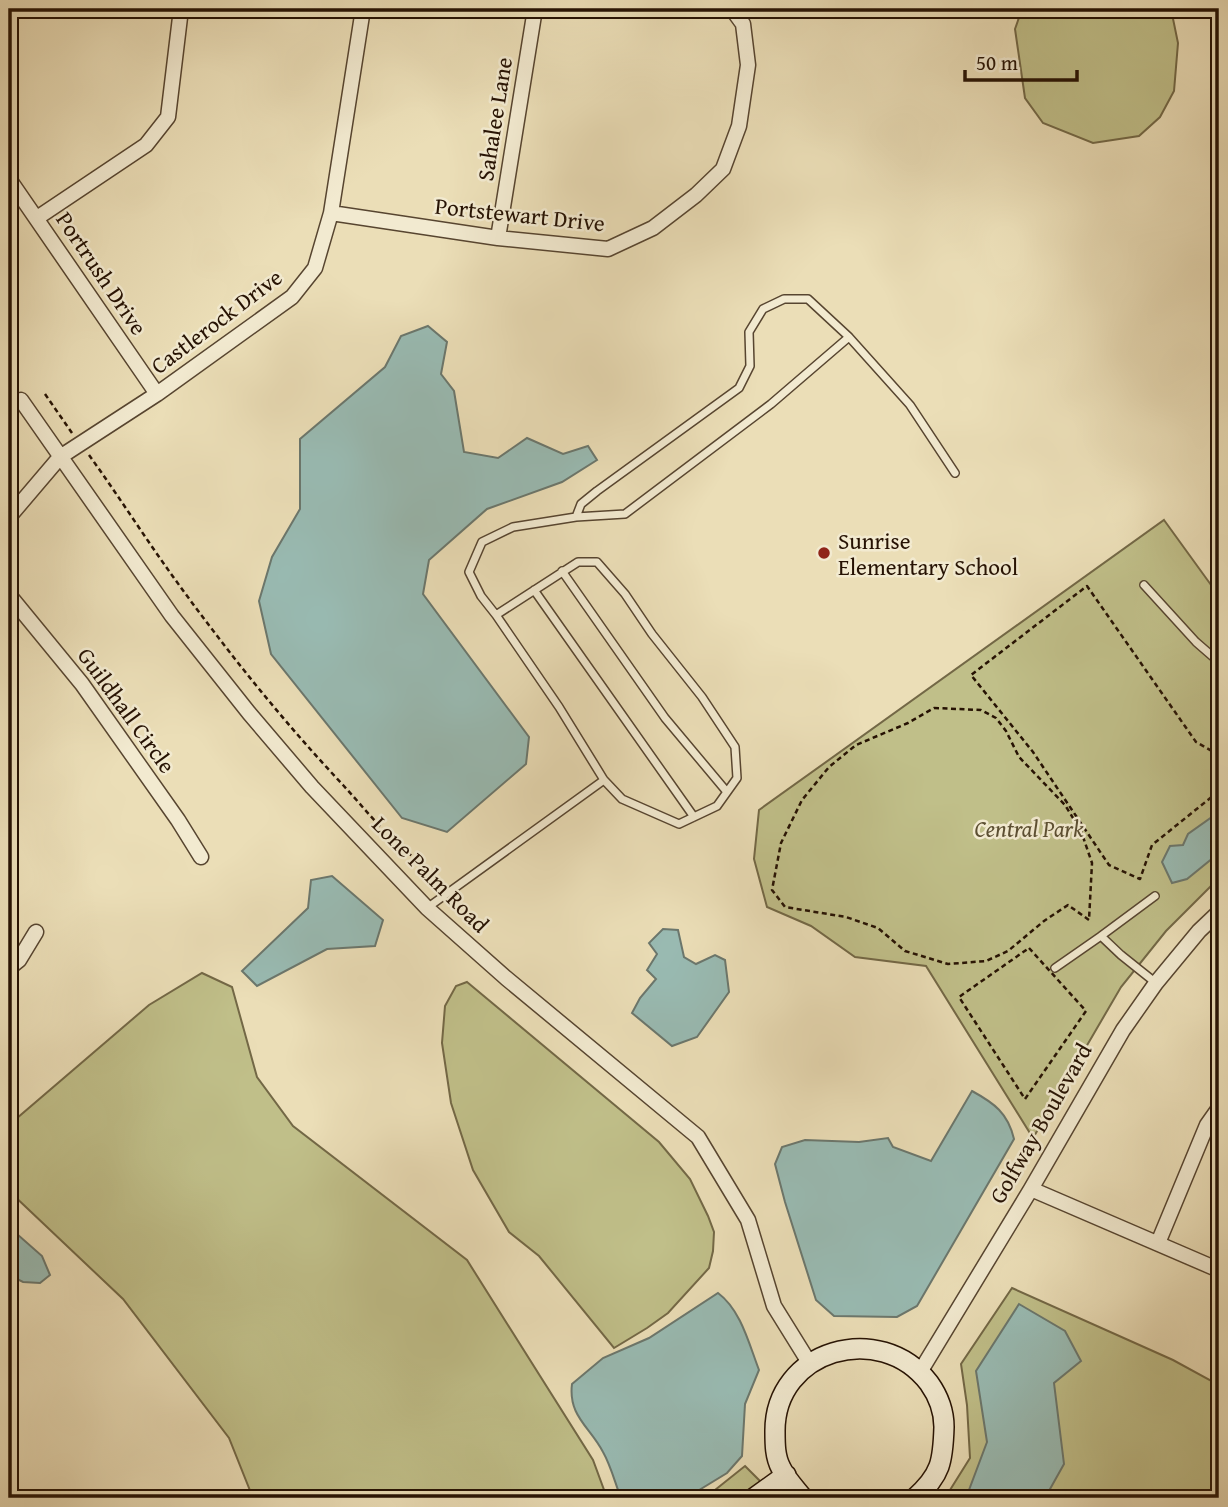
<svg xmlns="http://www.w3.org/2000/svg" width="1228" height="1507" viewBox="0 0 1228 1507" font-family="'Gentium Book Plus',serif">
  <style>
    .green { fill: #c0bf89; stroke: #736846; stroke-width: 2 }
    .water { fill: #99bbb3; stroke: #6b776d; stroke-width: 2 }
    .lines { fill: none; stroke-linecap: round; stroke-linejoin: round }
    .lane-casing { stroke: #574530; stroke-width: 10 }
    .street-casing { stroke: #574530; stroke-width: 17 }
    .secondary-casing { stroke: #261203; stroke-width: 22 }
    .path { stroke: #261203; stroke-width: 2.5; stroke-dasharray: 5 3.5; stroke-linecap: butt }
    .lane { stroke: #f2ead0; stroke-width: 7 }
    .street { stroke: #f2ead0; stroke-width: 14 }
    .secondary { stroke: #f2ead0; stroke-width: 19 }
    .poi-dot { fill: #8f2418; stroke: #f2ead0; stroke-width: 2.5 }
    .labels { text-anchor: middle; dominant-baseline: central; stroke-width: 5; stroke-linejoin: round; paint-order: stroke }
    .street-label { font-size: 23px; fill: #261203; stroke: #f2ead0 }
    .poi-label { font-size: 23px; fill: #261203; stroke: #f2ead0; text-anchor: start }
    .park-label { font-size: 23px; font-style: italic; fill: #5c4f32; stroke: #f2ead0 }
  </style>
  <rect width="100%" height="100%" fill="#ebdeb7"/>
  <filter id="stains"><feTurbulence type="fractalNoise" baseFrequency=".00286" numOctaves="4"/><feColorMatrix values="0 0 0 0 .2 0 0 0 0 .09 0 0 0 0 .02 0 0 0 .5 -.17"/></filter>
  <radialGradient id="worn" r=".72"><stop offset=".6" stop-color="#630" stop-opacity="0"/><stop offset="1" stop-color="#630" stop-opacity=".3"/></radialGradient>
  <!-- green -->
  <path class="green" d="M1022,9H1171L1178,43L1174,91L1160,117L1139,136L1093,143L1043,123L1025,98L1015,29Z
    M1164,520L1219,596V878L1166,931L1121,987L1033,1138L926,966L855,957L811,926L767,907L754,859L759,810Z
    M202,973L232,987L257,1077L293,1126L467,1260L593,1460L607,1498H253L229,1438L123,1299L9,1191V1125L149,1005Z
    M467,982L659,1142L690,1179L708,1216L714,1232L713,1251L709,1268L668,1313L647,1328L614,1348L539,1256L509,1232L473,1170L451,1103L442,1043L445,1006L456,986Z
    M1012,1288L1173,1360L1219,1385V1498H945L970,1458L967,1405L961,1364Z
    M745,1466L777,1498H705Z"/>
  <!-- water -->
  <path class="water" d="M428,326L447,342L441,374L454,391L464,452L498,458L527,438L563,454L588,446L597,460L562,482L487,509L429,560L423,594L529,737L526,764L447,832L402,818L271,654L259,601L272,557L300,509V439L385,367L401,336Z
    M1219,812V853L1187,879L1172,883L1162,862L1170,846L1183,845L1188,834Z
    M332,876L383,920L375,946L327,949L257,986L242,971L308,908L311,880Z
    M663,929L678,930L684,957L696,964L715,955L725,960L729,992L697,1037L672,1046L632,1013L640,998L656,979L647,970L657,954L649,943Z
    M972,1091C994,1103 1008,1113 1014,1139L917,1306L897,1317L834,1316L816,1300L785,1202L775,1164L782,1147L805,1140L859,1142L888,1138L893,1147L931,1161Z
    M9,1227L42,1256L50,1275L40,1283L23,1282L9,1275Z
    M718,1293C741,1310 749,1344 759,1370L745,1404L742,1456L727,1473L686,1498H621C615,1483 611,1466 603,1452C590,1427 568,1416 572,1384L603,1358L649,1338Z
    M1019,1304L1065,1331L1081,1361L1054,1383L1064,1464L1045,1498H966L987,1442L976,1371Z"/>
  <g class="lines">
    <defs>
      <path id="lane" d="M849,337L910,405L955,473
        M576,517L581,504L597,491L739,388L750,366L749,332L763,309L784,299H808L849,337L771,404L625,514L576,517L513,527L482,542L469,572L481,596L496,615L559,707L604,780L622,799L679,824L717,806L727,792
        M1144,585L1196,642L1219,662
        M534,590L694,817
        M496,615L578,562H597L625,594L652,634L702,697L735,747L737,778L727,792L665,718L562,571
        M1155,896L1101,936L1121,955L1156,983
        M427,908L604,780
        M1055,968L1101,936"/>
      <path id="street" d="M9,179L157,394
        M331,213L498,238L608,249L653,228L696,195L723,169L739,126L748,65L743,24L732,9
        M37,218L146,145L168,117L181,9
        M498,238L535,9
        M21,400L172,616L249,713L312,787L427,908L506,978L698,1137L748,1220L774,1306L810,1364
        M9,517L60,457L157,394L292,297L315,268L331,213L363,9
        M9,595L82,684L178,820L201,857
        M9,968L19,960L36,932
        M1031,1189L1219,1270
        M1158,1243L1207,1125L1219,1108
        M920,1372L1031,1189L1123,1030L1156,983L1199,931L1219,912"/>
      <path id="secondary" d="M754,1498L786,1475
        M803,1498C796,1489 786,1479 781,1468C775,1457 775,1444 775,1432C774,1350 880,1319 929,1383C939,1397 944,1410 944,1427C943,1461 941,1475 915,1498"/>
    </defs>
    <!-- lane casing -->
    <use href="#lane" class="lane-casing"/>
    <!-- street casing -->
    <use href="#street" class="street-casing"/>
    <!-- secondary casing -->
    <use href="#secondary" class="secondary-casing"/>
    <!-- path -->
    <path class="path" d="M45,394L72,433
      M89,455C118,495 145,538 174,578C226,650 282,720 343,785C367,811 392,844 422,863
      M934,708L981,710L996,718L1006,731L1019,757L1065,805L1081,831L1092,863L1089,920L1068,905L1044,921L1008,951L986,961L948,964L905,951L878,928L846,917L785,907L772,890L781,843L802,800L829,767L856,745L908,723Z
      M1219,755L1196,742L1087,586L971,675L1033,752L1109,865L1140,879L1152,845L1219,791
      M1029,948L1086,1011L1025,1099L959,997Z"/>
    <!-- lane -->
    <use href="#lane" class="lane"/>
    <!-- street -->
    <use href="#street" class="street"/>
    <!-- secondary -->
    <use href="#secondary" class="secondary"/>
  </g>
  <!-- markers -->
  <circle class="poi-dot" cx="824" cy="553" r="7"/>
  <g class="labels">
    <!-- street labels -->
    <g class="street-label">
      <text transform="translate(494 119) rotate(-81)">Sahalee Lane</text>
      <text transform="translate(520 214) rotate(6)">Portstewart Drive</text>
      <text transform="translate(102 273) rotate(56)">Portrush Drive</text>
      <text transform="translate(216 321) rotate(-37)">Castlerock Drive</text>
      <text transform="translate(127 710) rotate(54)">Guildhall Circle</text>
      <text transform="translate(431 874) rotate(45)">Lone Palm Road</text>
      <text transform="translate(1040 1123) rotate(-60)">Golfway Boulevard</text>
    </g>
    <!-- poi labels -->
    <g class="poi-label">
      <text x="838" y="540">Sunrise<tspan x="838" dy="26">Elementary School</tspan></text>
    </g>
    <!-- park labels -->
    <g class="park-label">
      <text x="1029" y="828">Central Park</text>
    </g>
  </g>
  <!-- margin -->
  <rect width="1228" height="1507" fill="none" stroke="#ebdeb7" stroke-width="35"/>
  <rect x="10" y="10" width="1207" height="1486" fill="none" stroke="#261203" stroke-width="3.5"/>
  <rect x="18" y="18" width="1193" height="1472" fill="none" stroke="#261203" stroke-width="2"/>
  <!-- scale -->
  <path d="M965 70v10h112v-10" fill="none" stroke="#261203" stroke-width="3.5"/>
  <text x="976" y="70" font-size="21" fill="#261203" stroke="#f2ead0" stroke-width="5" paint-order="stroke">50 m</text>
  <rect width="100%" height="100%" filter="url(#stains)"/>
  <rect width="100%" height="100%" fill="url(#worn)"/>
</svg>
